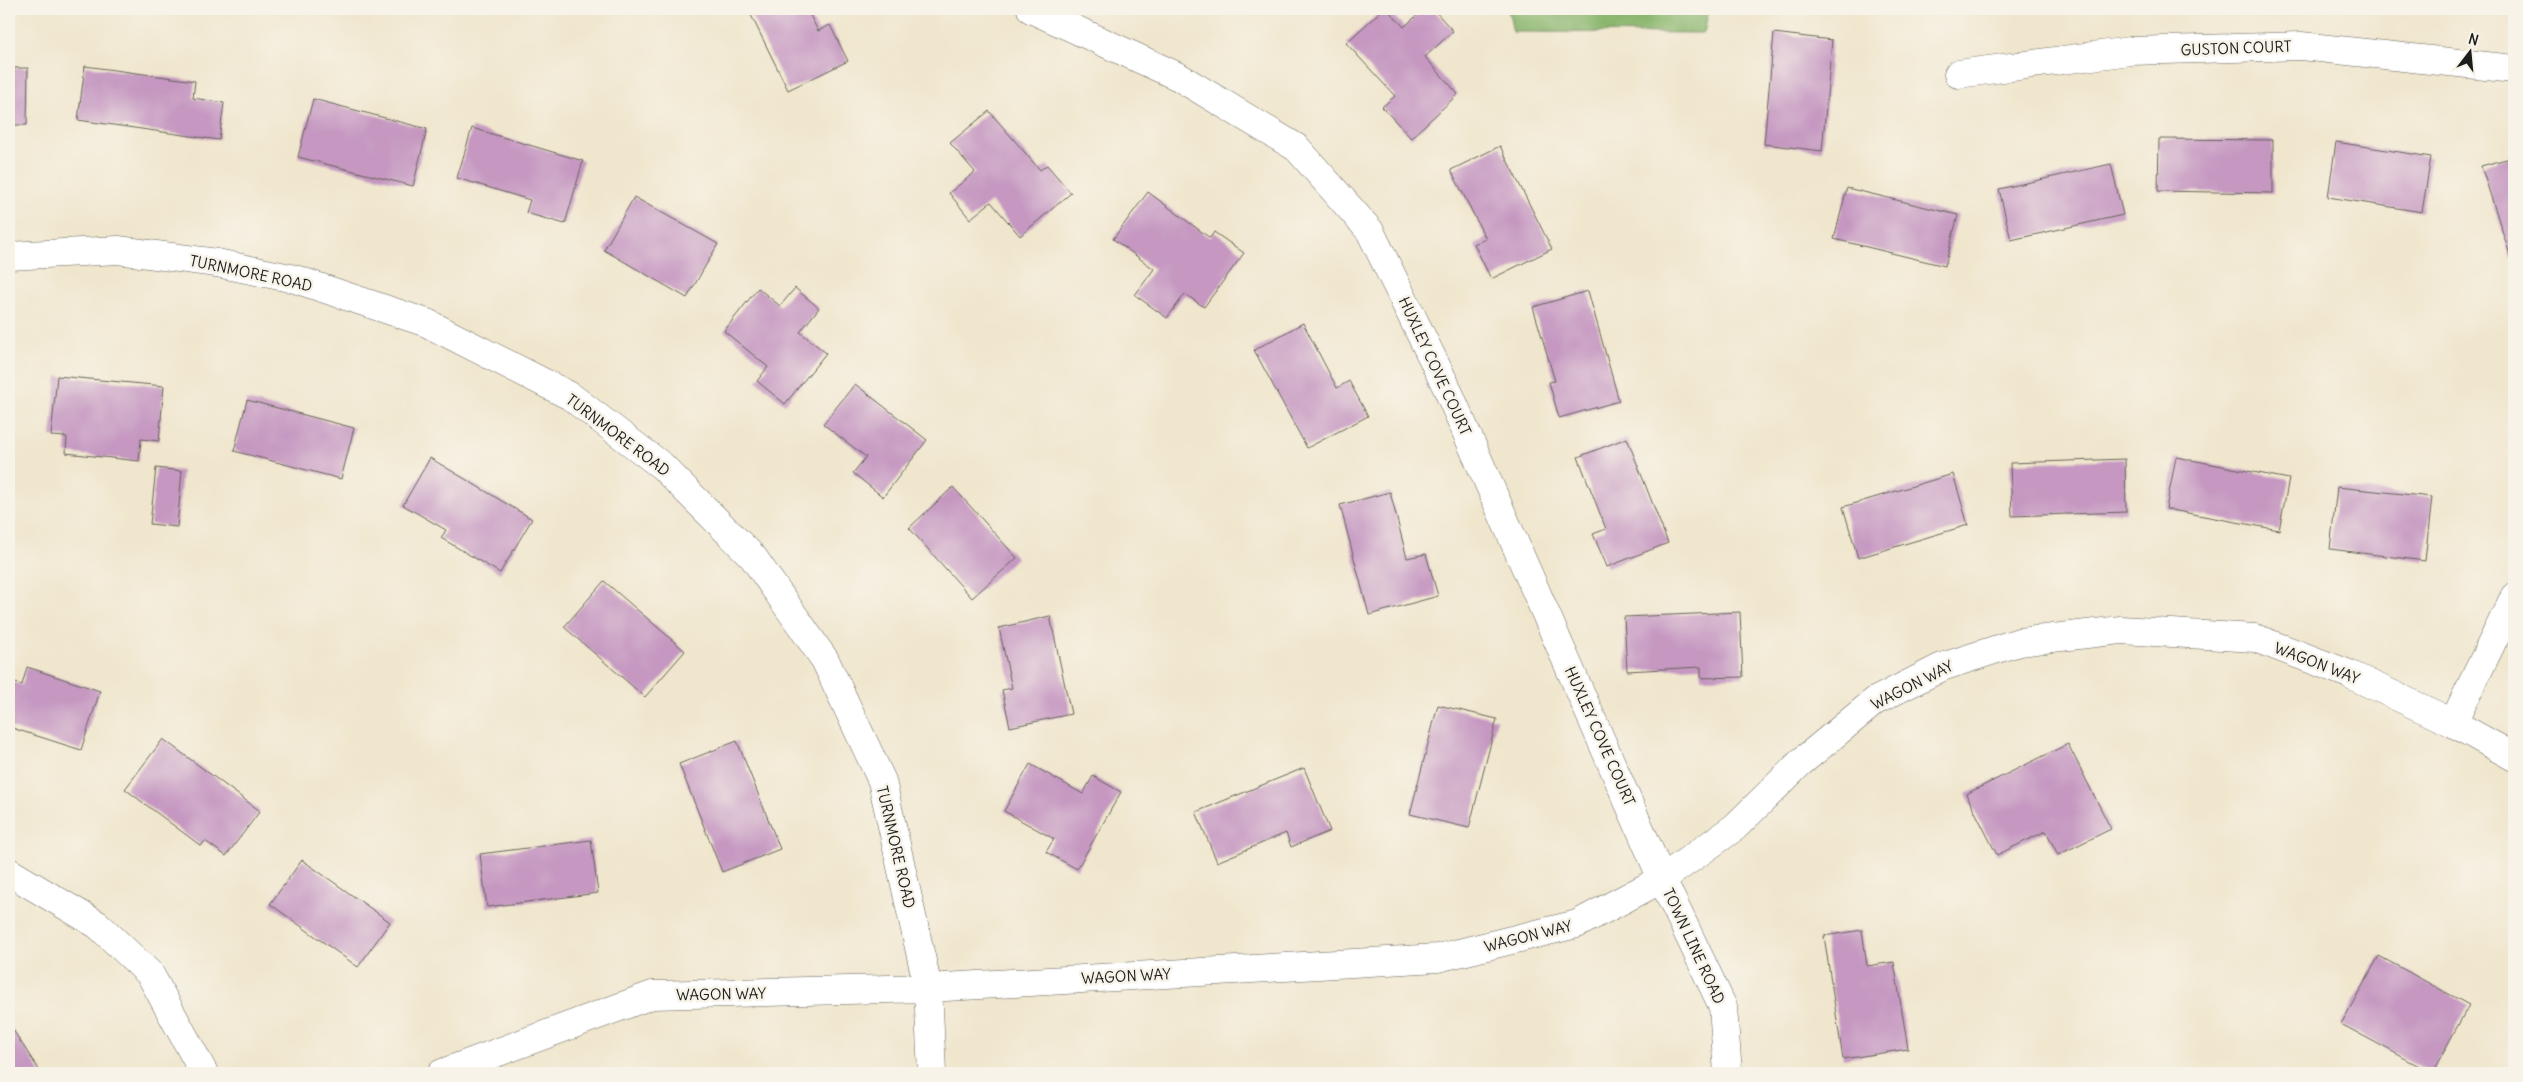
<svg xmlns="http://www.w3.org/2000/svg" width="2523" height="1082" viewBox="0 0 2523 1082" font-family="Delius,sans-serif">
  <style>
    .forest { fill: #8ab66d; stroke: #536944 }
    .building { fill: #c597c1 }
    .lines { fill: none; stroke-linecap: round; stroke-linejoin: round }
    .minor-casing { stroke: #66635a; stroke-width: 29 }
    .minor { stroke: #fff; stroke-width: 28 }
    .labels { text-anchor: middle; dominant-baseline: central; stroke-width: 5; stroke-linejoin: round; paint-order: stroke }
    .street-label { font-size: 15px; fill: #1c1c1c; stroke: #f7f3e8 }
  </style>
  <rect width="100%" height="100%" fill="#f7f3e8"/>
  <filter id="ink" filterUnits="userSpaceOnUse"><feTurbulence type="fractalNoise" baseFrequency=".02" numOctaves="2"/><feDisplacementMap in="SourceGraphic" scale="10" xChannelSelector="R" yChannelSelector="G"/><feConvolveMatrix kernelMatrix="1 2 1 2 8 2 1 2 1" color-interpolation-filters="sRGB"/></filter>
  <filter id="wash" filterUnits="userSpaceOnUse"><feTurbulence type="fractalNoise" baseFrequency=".0096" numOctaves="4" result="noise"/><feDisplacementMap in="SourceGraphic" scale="20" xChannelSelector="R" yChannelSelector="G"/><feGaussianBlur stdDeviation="1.12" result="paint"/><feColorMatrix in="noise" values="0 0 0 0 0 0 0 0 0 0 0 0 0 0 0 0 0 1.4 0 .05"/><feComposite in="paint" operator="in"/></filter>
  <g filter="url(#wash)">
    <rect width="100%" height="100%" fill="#f0e6cd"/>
    <!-- forest -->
    <path class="forest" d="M1508,9H1709L1704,33L1513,32Z"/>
    <g id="blocks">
      <!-- building -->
      <path class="building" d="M748,9H807L818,31L830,25L848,61L788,90Z
        M1383,9H1387L1404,27L1424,9H1433L1453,31L1425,57L1458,94L1411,138L1382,107L1395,96L1346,43Z
        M1774,33L1832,40L1822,151L1764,144Z
        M85,66L195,81L193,98L224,103L219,140L78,120Z
        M9,68H28L27,125H9Z
        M313,99L427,129L413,186L298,157Z
        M989,111L1040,170L1047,165L1071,193L1020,236L991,202L970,219L949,193L975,172L950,143Z
        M472,128L583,161L565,224L526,213L530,200L457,178Z
        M2159,139L2273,140V193L2158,191Z
        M2336,142L2431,157L2422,212L2328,197Z
        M1500,146L1552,249L1491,279L1474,244L1486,239L1451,170Z
        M2514,157V257L2511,258L2481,166Z
        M2111,164L2123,215L2011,240L1999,189Z
        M1847,188L1958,215L1945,266L1834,239Z
        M1148,192L1210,238L1214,232L1244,253L1204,307L1185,294L1167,318L1135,295L1154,269L1113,239Z
        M634,197L718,244L687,298L604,250Z
        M758,288L780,306L795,288L819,308L800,332L826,353L785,404L757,381L768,367L724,331Z
        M1588,291L1619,401L1559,418L1549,382L1555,381L1533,307Z
        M1303,323L1337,388L1349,381L1368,416L1307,448L1254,350Z
        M57,376L164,386L159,441L141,439L139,461L66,453L67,437L51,436Z
        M855,384L927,440L883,497L853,473L866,457L823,424Z
        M247,400L354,428L341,479L234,451Z
        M1627,438L1668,543L1607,567L1593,534L1606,529L1578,457Z
        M2176,457L2289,479L2279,530L2166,509Z
        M430,458L532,519L500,573L441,538L446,530L403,505Z
        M2125,459L2126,512L2012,516L2010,463Z
        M156,468L182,471L177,527L150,524Z
        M1953,474L1968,525L1858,558L1843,507Z
        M953,487L1017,558L972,598L909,528Z
        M2337,487L2432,497L2425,561L2330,549Z
        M1390,492L1407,558L1426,554L1438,596L1369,615L1340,505Z
        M604,581L685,651L645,697L564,627Z
        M1740,612L1743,677L1701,678V667L1627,671L1624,617Z
        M1050,616L1071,714L1010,727L1002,690L1012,688L999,628Z
        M27,667L100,691L81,750L9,727V681L22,685Z
        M1438,705L1497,719L1469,828L1410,814Z
        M163,739L260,811L226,856L205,841L201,846L125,789Z
        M737,741L780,849L722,872L679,764Z
        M2068,744L2111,829L2058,855L2046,831L1997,855L1966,794Z
        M1030,764L1083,794L1093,776L1121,792L1077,869L1046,852L1054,839L1004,811Z
        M1304,768L1330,831L1291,847L1286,833L1217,862L1196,812Z
        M591,840L598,893L487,907L480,854Z
        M302,860L390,922L358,967L270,904Z
        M1862,930L1867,966L1894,962L1908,1049L1843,1059L1824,936Z
        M2379,956L2469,1005L2432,1073L2341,1024Z
        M11,1027L41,1073H9V1028Z"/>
    </g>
  </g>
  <g filter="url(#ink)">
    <use href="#blocks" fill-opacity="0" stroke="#66635a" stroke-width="1"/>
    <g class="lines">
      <defs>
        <path id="minor" d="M1031,9L1179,77L1297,148L1370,231L1446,386L1662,879L1723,1007L1728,1073
          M1958,74L2130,51L2301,46L2514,69
          M9,256L118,250L217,263L295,279L427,323L570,396L662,466L753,557L825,660L882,781L928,988L932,1073
          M2453,723L2514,597
          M9,872L98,925L150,974L204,1073
          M442,1073L652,995L928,988L1438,958L1577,924L1662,879L1735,827L1800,763L1875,701L1942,667L2019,642L2121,630L2255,638L2349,674L2453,723L2514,757"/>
      </defs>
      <!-- minor casing -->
      <use href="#minor" class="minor-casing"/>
      <!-- minor -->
      <use href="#minor" class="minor"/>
    </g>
  </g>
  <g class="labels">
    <!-- street labels -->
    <g class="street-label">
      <text transform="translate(2236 48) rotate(-2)">GUSTON COURT</text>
      <text transform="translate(251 273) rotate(12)">TURNMORE ROAD</text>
      <text transform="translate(1435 366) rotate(65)">HUXLEY COVE COURT</text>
      <text transform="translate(618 435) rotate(37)">TURNMORE ROAD</text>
      <text transform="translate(2317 663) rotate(21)">WAGON WAY</text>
      <text transform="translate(1912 685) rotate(-27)">WAGON WAY</text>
      <text transform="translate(1600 736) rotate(66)">HUXLEY COVE COURT</text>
      <text transform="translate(896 847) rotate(77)">TURNMORE ROAD</text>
      <text transform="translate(1528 936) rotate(-14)">WAGON WAY</text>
      <text transform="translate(1694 946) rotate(65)">TOWN LINE ROAD</text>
      <text transform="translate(1126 976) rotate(-3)">WAGON WAY</text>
      <text transform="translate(721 994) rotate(-1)">WAGON WAY</text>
    </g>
  </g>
  <!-- margin -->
  <rect width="2523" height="1082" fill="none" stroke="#f7f3e8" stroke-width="30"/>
  <!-- north arrow -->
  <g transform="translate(2470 52) rotate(16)" stroke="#f7f3e8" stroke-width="4" paint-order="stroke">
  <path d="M0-4L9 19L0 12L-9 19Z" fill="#1c1c1c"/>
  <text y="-8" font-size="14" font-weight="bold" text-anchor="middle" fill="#1c1c1c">N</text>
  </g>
</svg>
